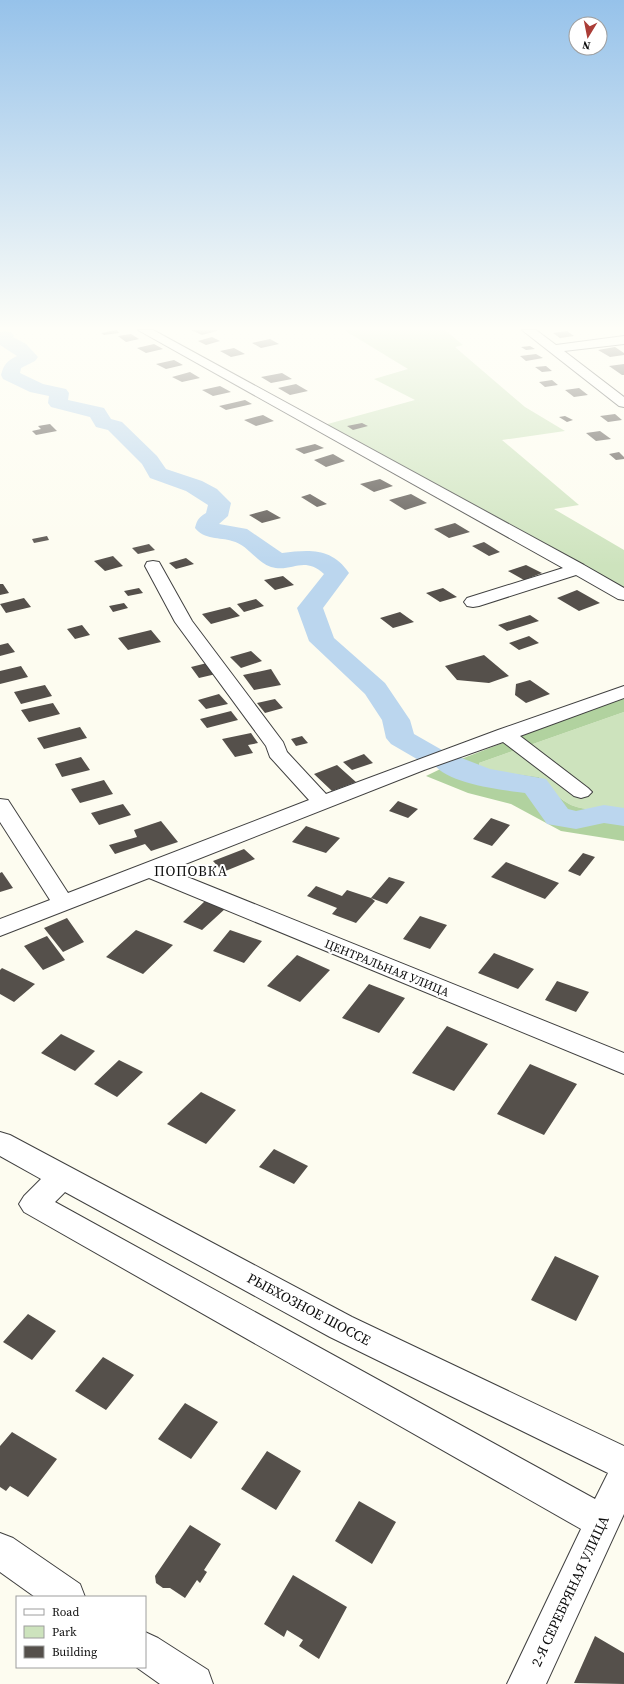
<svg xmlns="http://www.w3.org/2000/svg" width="624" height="1684" viewBox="0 0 624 1684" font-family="'Source Serif 4',serif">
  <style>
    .green { fill: #cde3bd }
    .forest { fill: #b1d29f }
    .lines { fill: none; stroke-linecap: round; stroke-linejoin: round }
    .river { fill: #bbd6ee; fill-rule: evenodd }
    .building { fill: #55504b }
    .minor-casing { stroke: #404040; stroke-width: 2 }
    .minor { fill: #fff; fill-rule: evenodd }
    .labels { text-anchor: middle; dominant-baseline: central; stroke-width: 4; stroke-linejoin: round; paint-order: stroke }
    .street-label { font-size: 12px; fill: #0d0d0d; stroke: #fff }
    .quarter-label { font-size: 14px; letter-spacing: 1px; fill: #0d0d0d; stroke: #fff }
    .near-street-label { font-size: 14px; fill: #0d0d0d; stroke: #fff }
  </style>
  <rect width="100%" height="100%" fill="#fdfcf0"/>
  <!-- green -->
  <path class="green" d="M344,330H445L463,345L455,347L525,407L565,431L502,440L579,505L554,509L624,550V591L324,425L415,400L374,379L408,369Z
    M624,712V812C610,807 596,811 581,808C564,805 550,790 539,777L480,769L479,763Z"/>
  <!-- forest -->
  <path class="forest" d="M624,697V712L479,763L480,769L539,777C550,790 564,805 581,808C596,811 610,807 624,812V841L561,831L511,804L468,793L426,776L461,759Z"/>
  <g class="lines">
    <!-- river -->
    <path class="river" d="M5,331L11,332L14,336L13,337L26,344L38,357L35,361L21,368L20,373L43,384L66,389L69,393L68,400L104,408L111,419L122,422L157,456L166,469L202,481L217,489L231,503L228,516L219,524L247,529L282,553C309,550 331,547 349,573L323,608L334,638L385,683L410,720L414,734L442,750L446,755L459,757L490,769L546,779L568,809L576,811L604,805L624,808V826L604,823L576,829L547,824L525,793C503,790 447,784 434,764L422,762L391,744L386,738L382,720L365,694L309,641L297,608L324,574C303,555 292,573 271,567C256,562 247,544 232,541C220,537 204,540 195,528C197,520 199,517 206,513L208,505L186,491L150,478L142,464L108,430L96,427L90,417L51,407L48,403L49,396L30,392L3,379L1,375C4,364 7,361 17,356L0,345V332Z"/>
  </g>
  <!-- building -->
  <path class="building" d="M117,330L119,333L104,335L101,333Z
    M191,330H217V331L202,335Z
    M567,331L574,336L560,338L553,333Z
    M131,334L139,339L126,342L118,336Z
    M212,337L220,341L206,345L198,341Z
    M270,339L279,344L261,348L252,343Z
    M154,344L163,349L146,353L137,348Z
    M530,346L535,349L526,350L521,347Z
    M615,347L624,353V355L610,357L598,350Z
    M234,348L245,354L231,357L220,351Z
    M536,354L543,358L526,361L520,356Z
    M174,360L183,365L166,369L156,364Z
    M624,364V375H622L609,366Z
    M546,366L552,371L542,372L535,367Z
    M190,372L200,378L182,382L172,377Z
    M282,373L292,379L271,383L261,377Z
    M552,380L558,385L545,387L539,382Z
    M296,384L308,391L290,395L278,388Z
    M220,386L231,392L213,396L202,390Z
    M579,388L588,395L574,397L565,390Z
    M245,400L252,404L226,410L219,406Z
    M615,414L622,420L608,422L600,416Z
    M263,415L274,421L256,426L244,420Z
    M565,416L573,420L567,422L559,417Z
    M362,423L368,426L353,430L347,426Z
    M50,424L57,431L36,435L32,431L41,429L38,426Z
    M600,431L611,439L596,441L586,433Z
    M315,444L324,448L304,454L295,449Z
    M619,452L624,457V459L616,460L609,454Z
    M333,454L345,461L326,467L314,460Z
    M380,479L393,486L374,492L360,484Z
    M310,494L327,504L317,507L301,497Z
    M411,494L427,503L405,510L389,500Z
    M267,510L281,518L262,523L249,515Z
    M455,523L470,532L449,538L434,529Z
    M47,536L49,540L34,543L32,539Z
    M484,542L500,552L489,556L472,546Z
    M149,544L155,550L138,554L132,548Z
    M113,556L123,566L105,571L94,561Z
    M186,558L194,564L176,569L169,563Z
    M526,565L542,573L524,580L508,571Z
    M283,576L294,585L275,590L264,580Z
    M0,584H3L9,593L0,595Z
    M139,588L143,593L128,596L124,591Z
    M443,588L457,597L440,602L426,593Z
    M577,590L600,603L579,611L557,598Z
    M24,598L31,607L6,613L0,604Z
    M256,599L264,606L244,612L237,604Z
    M124,603L128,608L113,612L109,606Z
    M230,607L240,616L211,624L202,614Z
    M400,612L414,622L393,628L380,618Z
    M530,615L539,621L507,631L498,625Z
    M82,625L90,635L75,639L67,629Z
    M151,630L161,642L128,650L118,638Z
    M529,636L539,643L519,650L509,643Z
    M8,643L15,652L0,656V645Z
    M251,651L262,661L241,668L230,657Z
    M484,655L509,676L489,683L457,680L445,666Z
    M207,663L216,674L199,678L191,667Z
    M21,666L28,677L0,684V671Z
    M271,669L281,685L254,690L243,675Z
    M530,680L550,694L526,703L515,695L516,684Z
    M45,685L52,696L21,704L14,692Z
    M219,694L228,704L206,709L198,700Z
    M275,699L283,708L265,713L257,703Z
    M53,703L60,714L29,722L21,710Z
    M231,711L238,720L207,728L200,719Z
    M80,727L87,738L44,749L37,738Z
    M251,733L258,743L248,745L253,753L235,757L222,739Z
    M302,736L308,743L296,746L291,739Z
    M364,754L373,763L352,770L343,762Z
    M81,757L90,770L62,777L55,764Z
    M337,765L356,782L332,791L314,774Z
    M104,780L113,794L80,803L71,789Z
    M398,801L418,809L408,818L389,811Z
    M123,804L131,815L99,825L91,813Z
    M491,818L510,825L492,846L473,839Z
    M161,821L178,842L151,851L145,844L115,854L109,845L137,837L134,830Z
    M306,826L340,838L326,853L292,842Z
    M244,849L255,859L223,872L213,861Z
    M583,853L595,857L580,876L568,871Z
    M506,862L559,883L545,899L491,877Z
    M2,872L13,888L0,892V873Z
    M389,877L405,882L387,904L371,898L375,901L356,923L332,914L337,908L307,896L316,886L342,896L347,890L371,898Z
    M206,900L226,908L202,930L183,922Z
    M420,916L447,925L430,949L403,939Z
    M67,918L84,942L63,952L44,928Z
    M136,930L173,945L143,974L106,957Z
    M230,930L262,941L244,963L213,951Z
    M47,936L65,960L43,970L24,946Z
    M494,953L534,969L518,989L478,973Z
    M297,955L330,970L300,1002L267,986Z
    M2,968L35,984L14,1002L0,994V970Z
    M557,981L589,992L576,1012L545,1000Z
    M369,984L405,998L379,1033L342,1018Z
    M447,1026L488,1044L454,1091L412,1073Z
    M61,1034L95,1051L75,1071L41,1053Z
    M119,1060L143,1072L117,1097L94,1084Z
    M530,1064L577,1084L544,1135L497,1114Z
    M201,1092L236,1110L206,1144L167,1124Z
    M274,1149L308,1166L294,1184L259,1167Z
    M555,1256L599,1276L576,1321L531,1300Z
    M28,1314L56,1331L32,1360L3,1342Z
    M103,1357L134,1375L106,1410L75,1391Z
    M185,1403L218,1422L191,1459L158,1439Z
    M12,1432L57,1459L28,1497L10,1486L6,1491L0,1487V1446Z
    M267,1451L301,1471L276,1510L241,1489Z
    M359,1501L396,1522L372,1564L335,1541Z
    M190,1525L221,1544L204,1570L207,1572L200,1583L197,1580L185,1598L170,1588H163L156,1583L155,1576Z
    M293,1575L347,1607L319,1659L299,1646L303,1640L287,1630L284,1637L264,1624Z
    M595,1636L624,1653V1684L574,1683Z"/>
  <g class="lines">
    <defs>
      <path id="minor" d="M138,330H153L584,565L624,588V600L618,599L576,575L479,606L473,607L467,606L464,602L467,598L563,568Z
        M522,330H536L556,345L624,336V344L564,351L624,397V407L619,406Z
        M153,561L159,562L192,621L283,742L287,752L326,794L498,730L624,686V698L520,736L588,788L592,792L588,796L581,798L574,796L503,742L424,770L170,870L624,1053V1074L149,878L0,936V919L50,900L0,822V799L8,800L68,893L309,800L270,757L266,746L175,622L145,566L147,562Z
        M0,1132L10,1135L352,1317L624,1446V1514L546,1684H507L581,1529L24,1212L19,1204L24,1196L41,1179L0,1156ZM65,1192L330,1337L608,1473L595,1499L55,1202Z
        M0,1533L13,1538L80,1584L85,1597H35L0,1572Z
        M145,1632L158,1638L208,1670L213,1684H160L136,1667H145Z"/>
    </defs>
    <!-- minor casing -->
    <use href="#minor" class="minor-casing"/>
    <!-- minor -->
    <use href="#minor" class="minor"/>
  </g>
  <!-- sky -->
  <linearGradient id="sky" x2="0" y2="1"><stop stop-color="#96c2ea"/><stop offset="0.58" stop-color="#fefef8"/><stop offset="1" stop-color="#fefef8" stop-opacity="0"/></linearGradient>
  <rect width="624" height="566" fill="url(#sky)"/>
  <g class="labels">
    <!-- street labels -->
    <g class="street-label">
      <text transform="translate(387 968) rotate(22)">ЦЕНТРАЛЬНАЯ УЛИЦА</text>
    </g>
    <!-- quarter labels -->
    <g class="quarter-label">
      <text x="191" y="871">ПОПОВКА</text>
    </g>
    <!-- near-street labels -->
    <g class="near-street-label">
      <text transform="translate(309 1309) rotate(28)">РЫБХОЗНОЕ ШОССЕ</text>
      <text transform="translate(570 1591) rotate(-65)">2-Я СЕРЕБРЯНАЯ УЛИЦА</text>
    </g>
  </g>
  <!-- legend -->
  <rect x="16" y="1596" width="130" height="72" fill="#ffffff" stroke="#9e9e9e"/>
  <rect x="24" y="1609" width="20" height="6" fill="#ffffff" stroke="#9e9e9e"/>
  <text x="52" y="1616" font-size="12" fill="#0d0d0d">Road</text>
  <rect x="24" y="1626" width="20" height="12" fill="#cde3bd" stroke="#9e9e9e"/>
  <text x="52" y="1636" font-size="12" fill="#0d0d0d">Park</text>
  <rect x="24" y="1646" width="20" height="12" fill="#55504b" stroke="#9e9e9e"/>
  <text x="52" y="1656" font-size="12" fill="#0d0d0d">Building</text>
  <!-- north arrow -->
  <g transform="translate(588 36) rotate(190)"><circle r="19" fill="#ffffff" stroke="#9e9e9e"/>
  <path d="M0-3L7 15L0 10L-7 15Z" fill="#ab3d37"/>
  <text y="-6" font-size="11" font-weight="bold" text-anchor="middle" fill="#0d0d0d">N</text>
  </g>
</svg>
